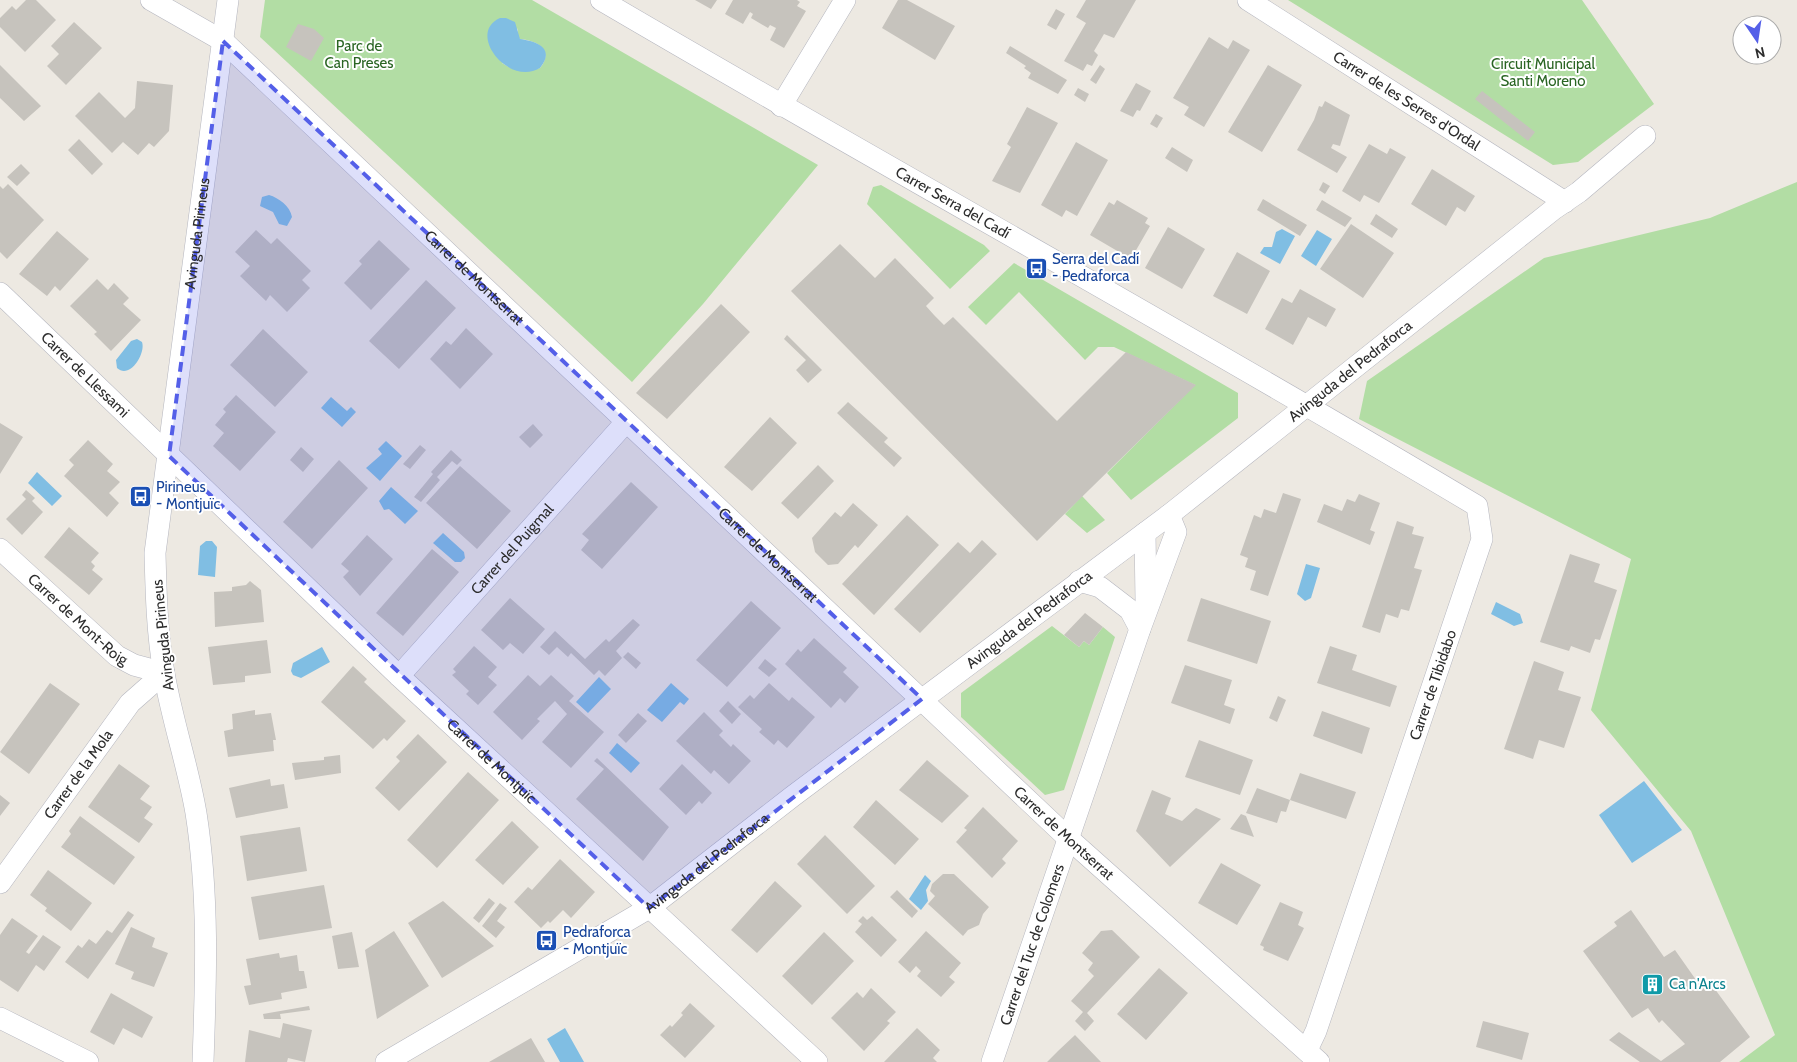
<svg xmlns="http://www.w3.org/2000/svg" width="1797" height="1062" viewBox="0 0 1797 1062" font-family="Cabin,sans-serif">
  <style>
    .green { fill: #b2dda4; fill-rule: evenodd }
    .water { fill: #80bee3 }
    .building { fill: #c6c3bd }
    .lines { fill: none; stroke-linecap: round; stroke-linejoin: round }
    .street-casing { stroke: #b5b6bf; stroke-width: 22 }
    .street { stroke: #fff; stroke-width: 21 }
    .marked { fill: #545fe8; fill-opacity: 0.2; stroke: #545fe8; stroke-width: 4; stroke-dasharray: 10 6; stroke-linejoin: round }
    .labels { text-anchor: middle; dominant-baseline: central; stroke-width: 4; stroke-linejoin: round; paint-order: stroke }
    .park-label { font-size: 15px; fill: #2a6523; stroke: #fff }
    .street-label { font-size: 15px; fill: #2d2d2d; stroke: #fff }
    .transit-label { font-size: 15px; fill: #164399; stroke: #fff; text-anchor: start }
    .culture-label { font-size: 15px; fill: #0d838f; stroke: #fff; text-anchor: start }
  </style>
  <rect width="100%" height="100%" fill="#ede9e2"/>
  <!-- green -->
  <path class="green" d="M265,0H532L818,165L703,304L632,382L260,37ZM518,28L517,36L520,39C536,40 555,50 540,68C524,73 516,72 502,63Z
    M1288,0H1582L1654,104L1578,162L1553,165Z
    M1797,182V1062H1739L1775,1035L1691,831L1591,710L1631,559L1359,419L1367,381L1544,258L1710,218Z
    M881,185L984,245L990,251L950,289L867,204L873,187Z
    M1014,263L1238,393V418L1131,500L1107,473L1195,385L1114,347H1098L1085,360L1019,292L986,325L968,307Z
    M1082,496L1105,520L1087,533L1065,514Z
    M1052,626L1079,647L1084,641L1089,645L1103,627L1115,637L1064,790L1045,795L961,717V693Z"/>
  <!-- water -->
  <path class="water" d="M500,18H506L515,22L520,39C536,41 556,48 540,68C508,87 466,33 500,18Z
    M269,195C279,198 290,206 292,217L287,226L279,224L273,212L260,206L262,197Z
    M1282,229L1295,236L1280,264L1260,253L1264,247H1272L1276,232Z
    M1317,230L1332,239L1316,266L1301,256Z
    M137,339L142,342C146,353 130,380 117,368L116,360L131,341Z
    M331,397L347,411L351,407L356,412L342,427L321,408Z
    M386,441L402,456L380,481L366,468L382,454L378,449Z
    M37,472L62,496L52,506L28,483Z
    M391,487L418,511L405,524L389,509L384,510L379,501Z
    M443,533L464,552L465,558L461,562H455L433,543Z
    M206,541H212L217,547L215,577L198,575L200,546Z
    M1306,564L1320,568L1311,598L1305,601L1297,594Z
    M1496,602L1520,614L1523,623L1514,626L1491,614Z
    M322,647L330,662L301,678L293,675L291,671L293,663Z
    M599,677L611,689L588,713L576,702Z
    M671,683L689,699L684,705L680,702L662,722L647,710Z
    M617,743L640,763L631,773L609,753Z
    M1644,781L1682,830L1632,863L1599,815Z
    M925,875L931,881L926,890L928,901L921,910L909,899Z
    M565,1028L584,1062H560L547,1039Z"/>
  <!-- building -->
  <path class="building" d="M26,0H36L56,20L25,52L0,27V18L12,6L16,10Z
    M695,0H717L711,9Z
    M733,0H797L800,2L797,6L806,11L784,48L770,40L776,28L770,25L768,28L751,18L753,14L750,12L743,24L725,14Z
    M898,0H907L955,26L935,60L882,28Z
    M1086,0H1136L1114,38L1104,34L1094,51L1098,55L1092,66L1087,64L1083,71L1064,61L1086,23L1076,17Z
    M1056,9L1065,14L1056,30L1047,25Z
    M74,22L102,48L66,85L47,66L59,54L51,46Z
    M298,24L314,29L324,38L311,61L286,47Z
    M1209,37L1228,49L1233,40L1250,50L1204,127L1184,115L1189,107L1173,98Z
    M1010,46L1067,80L1058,94L1028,78L1031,73L1024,68L1026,66L1006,53Z
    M0,65L41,106L24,121L0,98Z
    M1100,65L1105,69L1096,84L1090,80Z
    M1268,65L1302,85L1262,152L1228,132Z
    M137,81L173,85L169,131L154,147L149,143L138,155L123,142L112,153L75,116L99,92L125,118L135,108Z
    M1136,83L1151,91L1140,111L1137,110L1133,117L1120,111Z
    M1078,88L1089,94L1085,102L1074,95Z
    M1482,91L1535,132L1528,141L1475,99Z
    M1325,101L1350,115L1340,146L1333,144L1331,148L1347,157L1337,173L1297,150L1314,120L1319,106L1322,107Z
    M1027,107L1058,123L1020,193L992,181L1011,147L1007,144Z
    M1156,114L1163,118L1157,128L1150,124Z
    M79,139L103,164L92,175L68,150Z
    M1076,142L1108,160L1077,216L1066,210L1062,217L1041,205Z
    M1369,144L1387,154L1390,148L1406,157L1379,203L1364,195L1360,202L1342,191Z
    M1172,147L1193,160L1187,172L1165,158Z
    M21,164L30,173L17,186L7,177Z
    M1432,169L1475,196L1465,212L1457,207L1446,226L1411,204Z
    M1323,182L1330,186L1325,194L1319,190Z
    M8,184L44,220L7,259L0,252V186L3,189Z
    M1263,199L1307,225L1300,236L1257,210Z
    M1117,200L1148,218L1145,223L1150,226L1131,259L1090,235L1109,202L1114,205Z
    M1322,200L1352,218L1345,227L1316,210Z
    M1376,214L1398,229L1392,238L1370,224Z
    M1351,224L1394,253L1363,298L1320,269Z
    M1168,227L1205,249L1182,289L1145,268Z
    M256,230L271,244L277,238L311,271L302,280L310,288L287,312L270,295L266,301L240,276L250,266L235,252Z
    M57,231L89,259L60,291L55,286L47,296L19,274Z
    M379,240L410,269L371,310L344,283L362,264L359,261Z
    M840,244L875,278L895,258L934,298L926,306L934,315L944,325L953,317L1057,421L1126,352L1196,385L1037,541L791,291Z
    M1237,252L1270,271L1247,314L1213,296Z
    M97,279L108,290L114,283L129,298L123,304L141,320L111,351L94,334L97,332L70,306Z
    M426,280L456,308L399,369L369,341Z
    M1300,289L1336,309L1326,327L1308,317L1293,345L1265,329L1282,298L1292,303Z
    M721,304L750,332L667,419L636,393Z
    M466,328L493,354L460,389L430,359L446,341L451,345Z
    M263,329L308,372L275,407L230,365Z
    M787,335L822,370L808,383L796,370L806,360L784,339Z
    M236,395L276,432L240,471L213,446L224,433L215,425L226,412L223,409Z
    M848,402L888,438L884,442L902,458L894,467L837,413Z
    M770,417L797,443L752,491L724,467Z
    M0,423L23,437L0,474Z
    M533,424L543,435L530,448L519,437Z
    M88,440L113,464L107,471L120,482L109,493L119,503L107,517L64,476L74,465L69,460Z
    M420,445L426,450L410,469L403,464Z
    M301,447L314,459L303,472L290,460Z
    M451,450L462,460L457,465L452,461L437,477L440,480L421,502L414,497L433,474L431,472Z
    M339,460L368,488L312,549L283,522Z
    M818,465L834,481L798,519L781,503Z
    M460,466L511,511L477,549L426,503Z
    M631,482L658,507L602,569L581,550L589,540L582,534Z
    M26,490L35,498L32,501L43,512L22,535L6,519L26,499L22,495Z
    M1283,493L1301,499L1268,596L1250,590L1256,571L1245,567L1248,558L1240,555L1254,515L1261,518L1264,509L1276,513Z
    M1359,494L1380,503L1370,530L1375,532L1370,545L1317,522L1324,504L1342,511L1347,499L1355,502Z
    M853,503L878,525L858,548L855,545L838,564L828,565L815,552L812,538L835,512L841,517Z
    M907,515L939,545L874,615L842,584Z
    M1397,521L1414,527L1412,534L1424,537L1414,568L1422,570L1409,611L1401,609L1398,618L1386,614L1380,633L1362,627Z
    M69,527L99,553L91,562L95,566L92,570L103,579L89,595L44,557Z
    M367,535L393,559L360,596L343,577L349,571L341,564Z
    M982,540L997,554L920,633L894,609L958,542L970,553Z
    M432,549L459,572L403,636L376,613Z
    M1570,554L1600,564L1594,582L1617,590L1600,640L1595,639L1590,653L1571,646L1569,651L1540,642Z
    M250,581L261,590L264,622L215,627L214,592L232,591V587L246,585Z
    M510,598L545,629L523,654L510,643L503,650L481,630Z
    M1201,598L1271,621L1257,664L1187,641Z
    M751,601L781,628L727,687L696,660Z
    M1085,613L1103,627L1089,645L1084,641L1079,647L1064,635Z
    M633,619L640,625L616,651L622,658L605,676L599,670L594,675L571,653L568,657L557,647L549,655L540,647L555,631L585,659L606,639L609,642Z
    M814,638L847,668L843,672L859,687L845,703L840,698L831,708L785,664L798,649L801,652Z
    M267,640L271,673L245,676V682L213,685L208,647Z
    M474,646L497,667L488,677L497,685L478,705L466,694L469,691L452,675L456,672L453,669Z
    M1330,646L1357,655L1352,670L1397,686L1390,707L1317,683Z
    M628,652L641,663L636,669L623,657Z
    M765,659L777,669L769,677L758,668Z
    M1534,661L1564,672L1558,690L1581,697L1564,748L1539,740L1533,759L1504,749Z
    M1185,665L1232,680L1224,705L1235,709L1230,724L1171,703Z
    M353,666L367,679L364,682L406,721L387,741L384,738L373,749L321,702Z
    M528,675L540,686L551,675L574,696L569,701L604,732L571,768L542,742L567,714L555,701L537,719L540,721L522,740L493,712Z
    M50,683L80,704L29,774L0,752Z
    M769,683L789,701L792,697L815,717L787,748L778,740L774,745L759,732L762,729L738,707L750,695L754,699Z
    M1278,696L1286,700L1277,722L1269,718Z
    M728,701L741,714L732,724L719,711Z
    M255,710V715L271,713L276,740H273L274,751L228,757L224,731L233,729L232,714Z
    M1322,711L1370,728L1362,754L1313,736Z
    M704,712L723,731L719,735L731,747L733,744L751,761L729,784L714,770L711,774L676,741Z
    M638,713L647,721L626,743L618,735Z
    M418,734L447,762L399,811L375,788L400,761L396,757Z
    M1199,740L1253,760L1240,795L1185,777Z
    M340,755L341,773L295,780L292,763L324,760V757Z
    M597,758L669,827L643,861L576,799L604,769L594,761Z
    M927,760L969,796L942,823L899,790Z
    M119,764L150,786L140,799L152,807L144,818L153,824L139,843L88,807Z
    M682,764L712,793L702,804L699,801L686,815L659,789Z
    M468,772L499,800L437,868L407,840Z
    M1300,773L1356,792L1346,819L1290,800Z
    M270,779L271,786L284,784L288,808L236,818L229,788Z
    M1257,788L1290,800L1286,812L1281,811L1277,823L1246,813Z
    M1152,790L1171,798L1165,814L1182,821L1196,808L1221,819L1170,867L1136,831Z
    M0,795L10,803L0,816Z
    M876,800L919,839L895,865L853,827Z
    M983,807L1018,841L1002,859L1006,863L992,878L956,842L967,830L964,828Z
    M1241,814L1246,816L1254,837L1230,829Z
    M80,816L135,857L114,885L61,847L71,834L69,831Z
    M512,821L539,847L503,885L475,860Z
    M300,827L307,871L247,881L240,836Z
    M825,835L875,886L847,914L797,864Z
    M560,859L595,892L571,918L563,910L550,923L548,921L541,928L514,902L528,887L532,890Z
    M1221,863L1261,885L1237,925L1198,903Z
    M48,870L92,903L71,931L45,911L47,908L30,895Z
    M943,874H954L989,907L983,914L979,925L968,930L963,936L928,904L935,896L930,891L932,884Z
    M775,881L802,906L757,953L731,930Z
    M324,885L332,928L259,940L251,897Z
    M897,890L918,911L912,918L890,897Z
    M489,898L495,903L479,923L473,918Z
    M443,901L494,946L442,978L408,923Z
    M1280,902L1303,912L1298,925L1304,928L1288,961L1263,950L1264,947L1260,945Z
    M500,903L507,908L497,921L505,927L496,938L482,926Z
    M1631,910L1664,957L1675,950L1701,987L1709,981L1750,1037L1720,1062H1640L1609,1040L1619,1032L1661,1061L1685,1044L1662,1020L1659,1023L1648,1008L1632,1018L1583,951L1617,926L1614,922Z
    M128,911L134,915L88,979L65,962L78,945L82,948L89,939L96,944L107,930L112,933Z
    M863,916L867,920L872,916L897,940L881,957L855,932L862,924L858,921Z
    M12,918L38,936L26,952L29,954L43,935L61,947L44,971L36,965L18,992L0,980V935Z
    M131,927L155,938L152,947L168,953L154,987L131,979L134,972L115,964Z
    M1112,930L1140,957L1087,1013L1094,1021L1085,1031L1075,1021L1083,1012L1071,1001L1094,976L1088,970L1093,963L1082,953L1101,931Z
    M394,931L429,986L377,1019L365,950Z
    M926,931L961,963L949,977L955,982L941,997L917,976L921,971L916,966L910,973L898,962Z
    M352,932L359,967L338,969L332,936Z
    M824,932L854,961L812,1005L782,976Z
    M279,953L280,958L297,955L299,971H304L307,988L281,993L282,999L249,1005L244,986L251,985L246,959Z
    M1159,968L1188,993L1146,1040L1117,1014Z
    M871,988L896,1012L887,1021L890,1023L864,1051L831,1018L857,992L863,998Z
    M111,993L153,1017L142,1038L123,1028L114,1045L90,1032Z
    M690,1003L715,1026L685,1058L660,1035L670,1025L672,1027L683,1015L681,1013Z
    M309,1006L310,1010L280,1014L281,1019H264L263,1014Z
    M1483,1021L1529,1033L1522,1060L1476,1047Z
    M283,1023L312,1030L305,1062L288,1058L287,1062H245L249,1030L280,1038Z
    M917,1028L940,1050L933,1058L937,1062H884Z
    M1075,1035L1101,1062H1047L1058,1051Z
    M531,1038L545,1062H489Z"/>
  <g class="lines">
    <defs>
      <g id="street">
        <path id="s1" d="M151,0L223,41L1068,838L1319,1062"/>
        <path id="s2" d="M601,0C892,171 1188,333 1477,506L1482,539L1316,1031L1307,1050"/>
        <path id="s3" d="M1248,0L1565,202"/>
        <path d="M781,106L845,0"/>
        <path id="s4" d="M0,293L399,676L817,1062"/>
        <path d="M1145,533L1146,601"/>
        <path id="s5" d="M0,549L117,656L134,665L164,673"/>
        <path d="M1079,581L1100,587L1130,610L1140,629"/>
        <path id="s6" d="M399,676L626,422"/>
        <path id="s7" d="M0,883L130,703L164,673"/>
        <path d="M0,1018L88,1062"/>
        <path id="s8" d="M203,1062C206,979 209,896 196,813C188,766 172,720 164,673C157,633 156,593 155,553L228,0"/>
        <path id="s9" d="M386,1062L649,908L793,796L1169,515L1554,209L1579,192L1645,136"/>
        <path id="s10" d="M992,1062L1140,629L1176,532L1169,515"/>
      </g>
    </defs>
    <!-- street casing -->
    <use href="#street" class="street-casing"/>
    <!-- street -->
    <use href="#street" class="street"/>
  </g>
  <!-- marked area -->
  <path class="marked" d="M223,41L922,699L649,908L169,456Z"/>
  <!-- icons -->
  <defs>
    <symbol id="bus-square" viewBox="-11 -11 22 22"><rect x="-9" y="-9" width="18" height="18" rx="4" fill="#1a4fb4" stroke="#fff"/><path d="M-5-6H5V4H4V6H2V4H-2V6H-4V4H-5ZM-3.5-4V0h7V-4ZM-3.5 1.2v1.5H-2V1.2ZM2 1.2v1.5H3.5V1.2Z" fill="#fff"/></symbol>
    <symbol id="building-square" viewBox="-11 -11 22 22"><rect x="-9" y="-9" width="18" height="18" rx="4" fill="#0f9aa8" stroke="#fff"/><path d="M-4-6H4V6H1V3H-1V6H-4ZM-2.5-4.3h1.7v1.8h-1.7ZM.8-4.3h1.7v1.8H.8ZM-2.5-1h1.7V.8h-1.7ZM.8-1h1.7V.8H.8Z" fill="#fff"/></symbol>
  </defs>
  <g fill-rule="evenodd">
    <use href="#bus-square" x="1024" y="256" width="25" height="25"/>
    <use href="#bus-square" x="128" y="484" width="25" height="25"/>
    <use href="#bus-square" x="534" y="928" width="25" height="25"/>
    <use href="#building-square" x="1640" y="972" width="25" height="25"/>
  </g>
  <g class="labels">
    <!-- park labels -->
    <g class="park-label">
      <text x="359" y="46">Parc de<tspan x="359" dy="17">Can Preses</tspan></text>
      <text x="1543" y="64">Circuit Municipal<tspan x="1543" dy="17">Santi Moreno</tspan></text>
    </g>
    <!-- street labels -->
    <g class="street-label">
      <text stroke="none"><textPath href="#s3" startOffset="188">Carrer de les Serres d'Ordal</textPath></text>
      <text stroke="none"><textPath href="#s2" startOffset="406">Carrer Serra del Cadí</textPath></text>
      <text stroke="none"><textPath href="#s8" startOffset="836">Avinguda Pirineus</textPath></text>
      <text stroke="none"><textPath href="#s1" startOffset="428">Carrer de Montserrat</textPath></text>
      <text stroke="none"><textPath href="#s9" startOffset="1188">Avinguda del Pedraforca</textPath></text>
      <text stroke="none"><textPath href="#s4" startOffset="118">Carrer de Llessami</textPath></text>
      <text stroke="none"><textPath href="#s6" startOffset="170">Carrer del Puigmal</textPath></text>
      <text stroke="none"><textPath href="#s1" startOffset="832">Carrer de Montserrat</textPath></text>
      <text stroke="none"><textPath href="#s5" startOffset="105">Carrer de Mont-Roig</textPath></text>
      <text stroke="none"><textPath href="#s9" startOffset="782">Avinguda del Pedraforca</textPath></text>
      <text transform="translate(163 635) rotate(-96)">Avinguda Pirineus</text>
      <text transform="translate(1433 685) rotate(-71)">Carrer de Tibidabo</text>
      <text stroke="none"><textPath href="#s4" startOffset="679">Carrer de Montjuïc</textPath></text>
      <text stroke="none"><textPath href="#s7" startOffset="134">Carrer de la Mola</textPath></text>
      <text stroke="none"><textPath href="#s1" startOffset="1238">Carrer de Montserrat</textPath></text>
      <text stroke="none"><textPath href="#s9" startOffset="378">Avinguda del Pedraforca</textPath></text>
      <text stroke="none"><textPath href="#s10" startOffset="124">Carrer del Tuc de Colomers</textPath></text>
    </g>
    <!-- transit labels -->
    <g class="transit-label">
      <text x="1052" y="259">Serra del Cadí<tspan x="1052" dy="17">- Pedraforca</tspan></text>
      <text x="156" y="487">Pirineus<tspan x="156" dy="17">- Montjuïc</tspan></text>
      <text x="563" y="932">Pedraforca<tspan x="563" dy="17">- Montjuïc</tspan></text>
    </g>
    <!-- culture labels -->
    <g class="culture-label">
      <text x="1669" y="984">Ca n'Arcs</text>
    </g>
  </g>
  <!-- north arrow -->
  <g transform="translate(1757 40) rotate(167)"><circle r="24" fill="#ffffff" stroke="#ababab"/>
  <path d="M0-4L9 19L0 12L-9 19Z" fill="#545fe8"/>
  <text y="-8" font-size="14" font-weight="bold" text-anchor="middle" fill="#2d2d2d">N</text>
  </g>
</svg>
